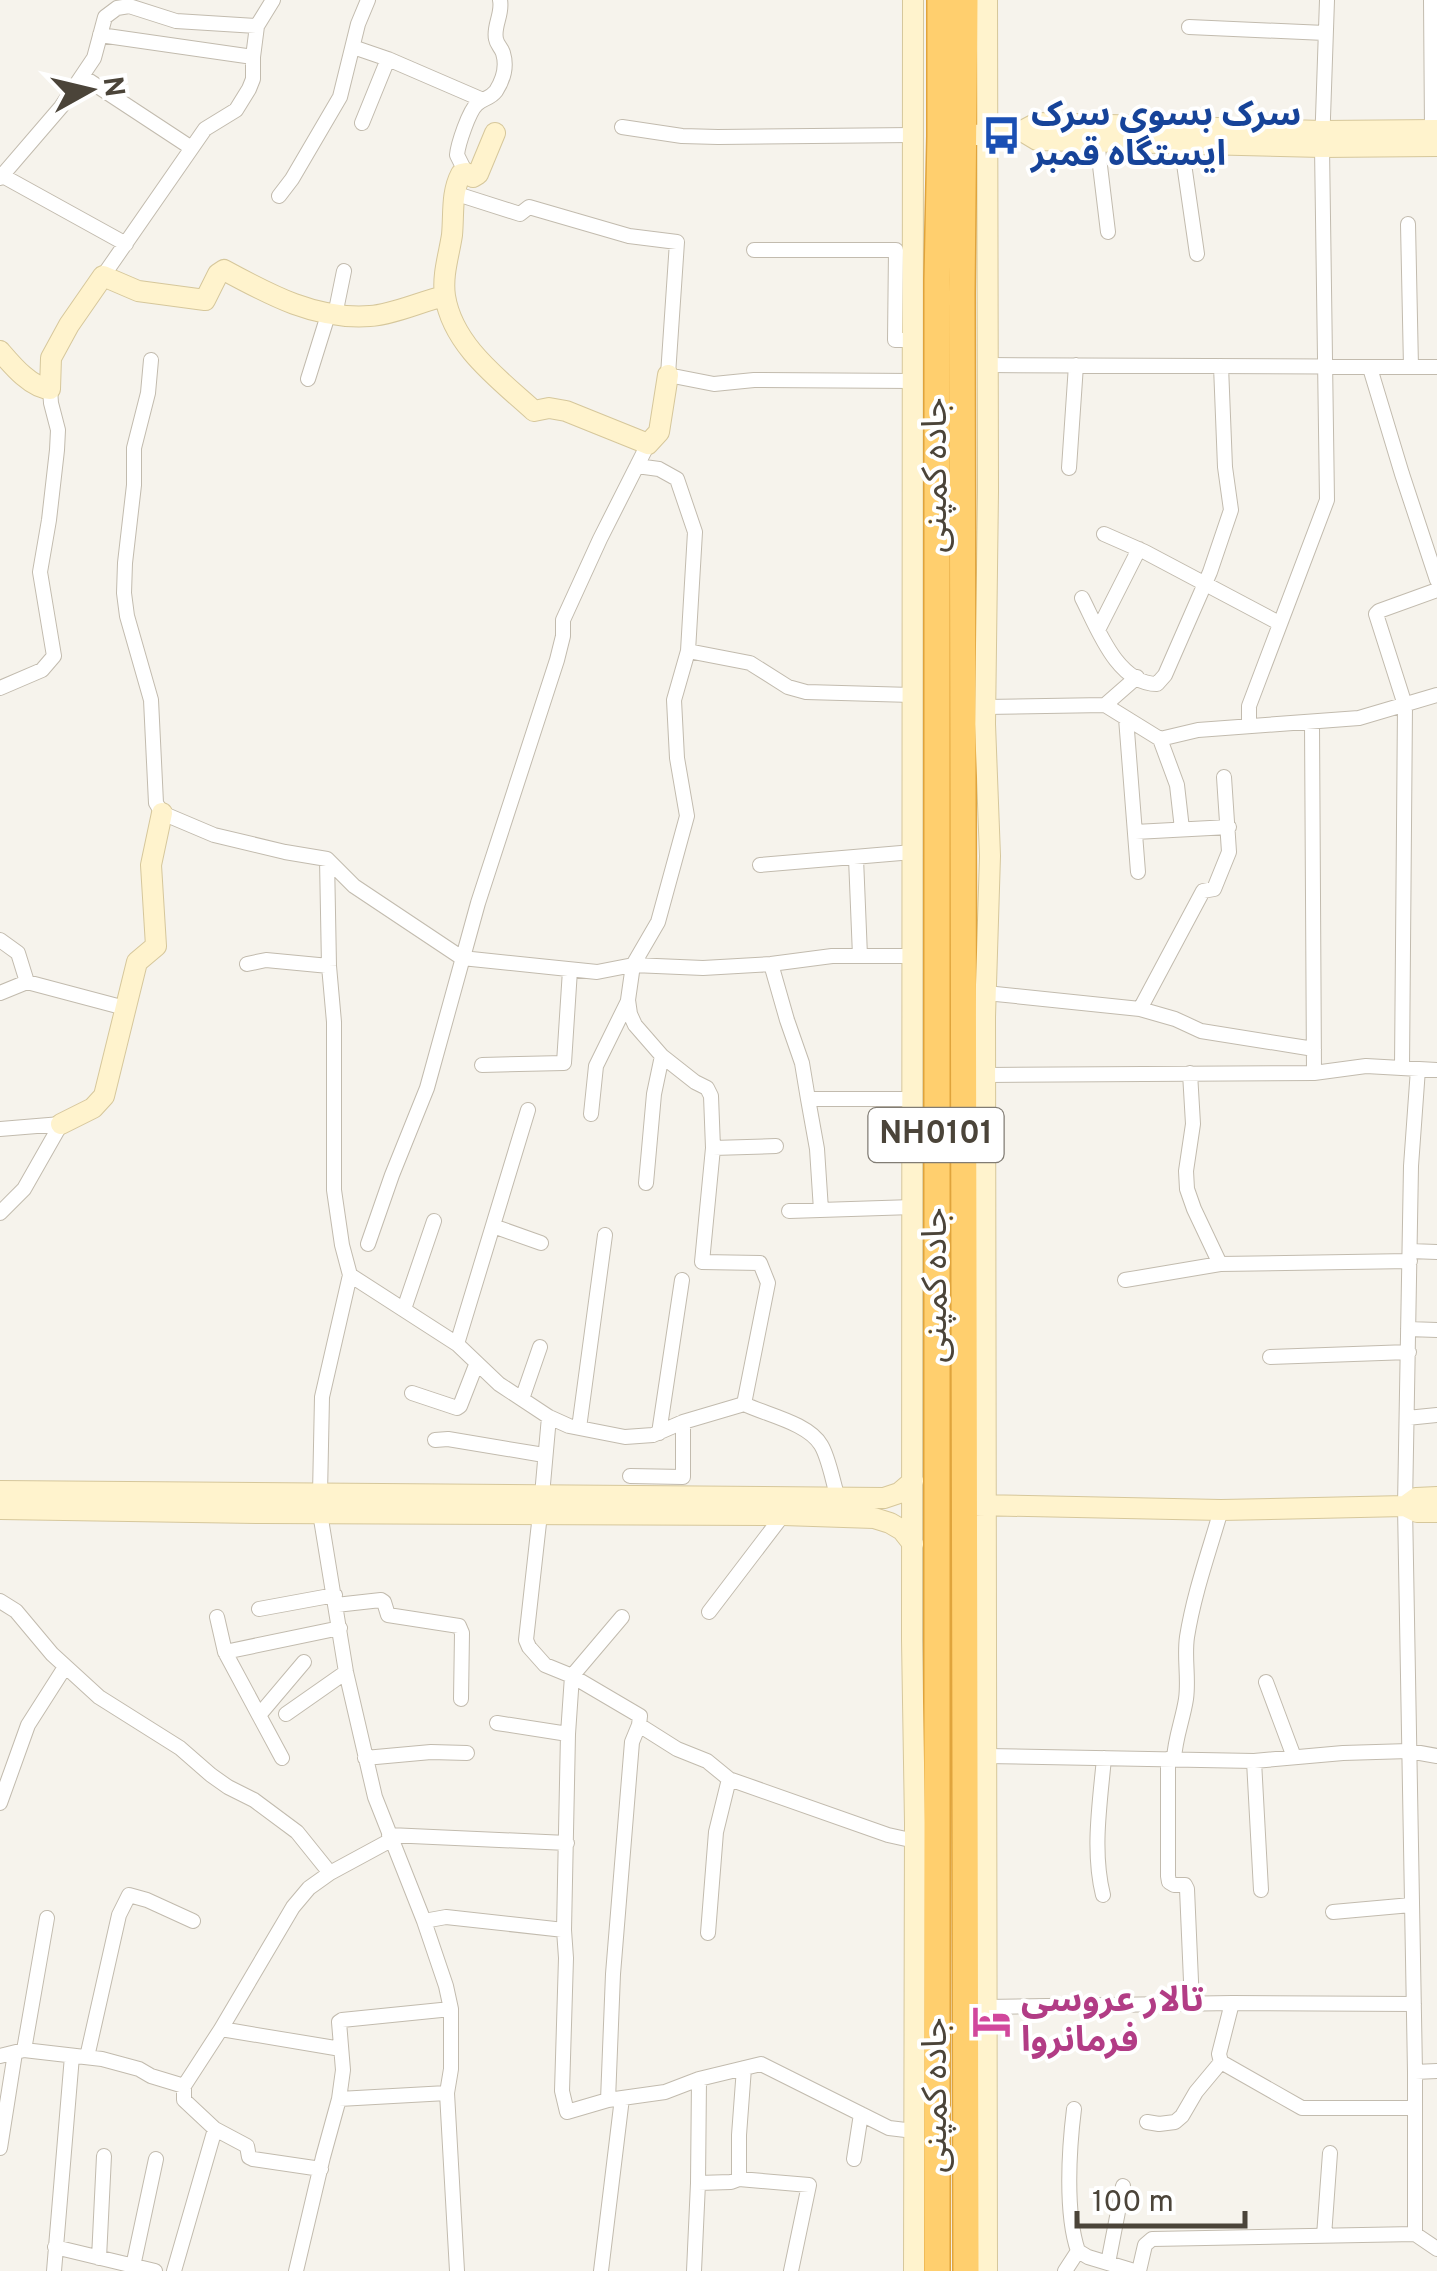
<svg xmlns="http://www.w3.org/2000/svg" width="1437" height="2271" viewBox="0 0 1437 2271" font-family="Overpass,'Noto Sans Arabic',sans-serif">
  <style>
    .lines { fill: none; stroke-linecap: round; stroke-linejoin: round }
    .street-casing { stroke: #c2bbae; stroke-width: 16 }
    .secondary-casing { stroke: #d6c79b; stroke-width: 22 }
    .highway-casing { stroke: #e0a43c; stroke-width: 28 }
    .street { stroke: #fff; stroke-width: 14 }
    .secondary { stroke: #fff3cd; stroke-width: 20 }
    .highway { stroke: #ffcf6e; stroke-width: 25 }
    .labels { text-anchor: middle; dominant-baseline: central; stroke-width: 8; stroke-linejoin: round; paint-order: stroke }
    .shield { fill: #fff; stroke: #817c74; stroke-width: 2.5 }
    .shield-label { font-size: 32px; font-weight: bold; fill: #4b4439 }
    .transit-label { font-size: 35px; font-weight: bold; fill: #164399; stroke: #fff; text-anchor: start }
    .street-label { font-size: 35px; fill: #4b4439; stroke: #fff }
    .hotel-label { font-size: 35px; font-weight: bold; fill: #b23c85; stroke: #fff; text-anchor: start }
  </style>
  <rect width="100%" height="100%" fill="#f6f3ec"/>
  <g class="lines">
    <defs>
      <path id="street" d="M1431,0L1432,130
        M1189,27L1325,33
        M100,35L253,57
        M353,47L388,59L483,100
        M82,76L190,147
        M362,123L388,59
        M622,127L682,136L718,137L913,135
        M1097,141L1108,232
        M1181,143L1197,254
        M466,173L457,155C458,144 469,111 477,104C483,98 490,99 496,91C503,80 507,66 503,53C501,47 497,45 496,39C493,26 503,14 500,0
        M1,175L126,244
        M0,178L61,107L94,58L105,17L117,8L129,6L176,21L257,26
        M454,193L520,214L529,207L629,236L677,242L668,375L714,384L754,380L913,381
        M279,196L292,179L340,97L358,24L368,0
        M1408,224L1411,367
        M754,250H896L895,340H913
        M103,276L205,129L236,110L249,89L253,79V57L257,26L273,0
        M335,315L344,271
        M151,360L148,393L134,448V485L125,563L124,593L127,616L151,700L156,803L162,813L214,835L285,852L327,859L354,886L462,958L597,972L633,965L703,968L771,964L832,956H913
        M987,365L1437,367
        M1370,368L1402,474L1437,580
        M308,379L328,315
        M637,466L659,469L677,479L695,532L688,651L674,700L677,758L687,816L658,922L633,965L628,1000L630,1014L635,1025L662,1056L695,1082L707,1088L711,1096L713,1148L702,1262L760,1263L768,1283L744,1404
        M1069,468L1076,365
        M1104,534L1145,552L1279,623
        M1082,598C1097,627 1117,684 1157,684L1165,675L1210,572L1231,510L1225,467L1221,366
        M1098,630L1139,549
        M688,651L750,663L788,687L806,692L912,695
        M0,688L42,670L54,656L40,572L49,520L57,450L58,430L51,403L50,389
        M1105,705L1137,677
        M985,707L1105,705L1160,739L1198,730L1359,718L1437,695
        M1126,718L1138,872
        M1312,722L1314,1073
        M1249,726V706L1327,500L1322,147L1327,0
        M1160,739L1177,785L1182,829
        M1135,832L1229,827
        M856,858L860,956
        M760,865L913,852
        M0,940L18,953L27,982
        M247,964L266,960L329,966
        M771,964L787,1020L802,1063L808,1099H913
        M0,993L27,982L125,1008
        M986,993L1140,1009L1175,1019L1201,1031L1314,1049
        M1140,1009L1203,891L1214,889L1229,852L1224,777
        M482,1065L564,1063L570,970
        M1402,1068L1405,705L1376,614L1379,611L1437,590
        M1190,1073L1193,1124L1186,1171L1187,1189L1194,1209L1220,1264
        M987,1075L1314,1073L1366,1066L1437,1070
        M808,1099L817,1149L821,1210
        M591,1114L596,1066L628,1001
        M0,1129L61,1124
        M713,1148L776,1146
        M646,1183L654,1094L662,1056
        M789,1211L913,1207
        M0,1213L24,1189L61,1124
        M493,1226L541,1243
        M368,1244L392,1175L427,1088L478,903L557,660L563,636V620L600,539L648,444
        M1410,1251L1437,1252
        M350,1275L457,1344L499,1384L549,1417L569,1426L625,1437L653,1435L683,1422L744,1404C767,1415 808,1423 821,1445C829,1458 833,1483 838,1498
        M1125,1280L1220,1264L1410,1261
        M404,1309L434,1221
        M1408,1329L1437,1330
        M457,1344L528,1110
        M1270,1357L1409,1352
        M412,1393L457,1408L460,1406L476,1365
        M522,1399L540,1347
        M1407,1418L1437,1415
        M579,1428L605,1235
        M659,1433L682,1280
        M435,1440L448,1439L544,1455
        M630,1476L683,1477V1422
        M320,1494L322,1397L350,1275L342,1245L334,1190V1022L329,966L327,859
        M542,1495L549,1417
        M320,1513L346,1672L375,1797L424,1921L446,1986L451,2009V2069L447,2093L457,2271
        M540,1514L526,1640L529,1647L545,1665L572,1676L640,1716L639,1725L677,1749L707,1761L729,1779L888,1835L915,1841
        M0,1601L16,1611L52,1654L99,1697L180,1748L211,1775L228,1787L254,1800L297,1832L330,1873
        M336,1605L381,1600L384,1602L388,1615L459,1626L462,1633L461,1699
        M259,1609L335,1595
        M709,1612L783,1515
        M217,1617L225,1652L282,1758
        M622,1617L572,1676L568,1734L564,1930L566,1958L562,2091L567,2112L608,2100L665,2092L699,2079L761,2064L889,2128L914,2131
        M225,1652L340,1628
        M1266,1682L1294,1757
        M260,1714L304,1662
        M286,1714L346,1672
        M497,1723L568,1734
        M986,1756L1254,1761L1343,1753L1409,1751L1437,1756
        M365,1758L431,1752L467,1753
        M1168,1759V1876L1169,1882L1174,1885H1185L1187,1889L1192,2004
        M1174,1759C1175,1738 1183,1719 1186,1699C1189,1678 1184,1658 1187,1637C1194,1593 1209,1552 1221,1510
        M1254,1761L1261,1890
        M0,1803L28,1725L65,1667
        M389,1835L567,1843
        M1103,1895C1092,1851 1100,1803 1104,1758
        M1333,1912L1411,1905
        M424,1921L446,1917L564,1930
        M708,1933L716,1832L729,1779
        M985,2007L1232,2003L1414,2004
        M221,2029L341,2049
        M24,2050L47,1918
        M0,2056L24,2050L102,2059L139,2069L151,2076L184,2086
        M87,2057L119,1915L129,1895L147,1900L193,1921
        M1221,2062L1302,2108H1415
        M1415,2072L1437,2071
        M339,2099L447,2093
        M608,2100L613,1974L632,1742L639,1725
        M1074,2109C1069,2149 1065,2213 1078,2251L1088,2257L1134,2271
        M1147,2122L1159,2124L1175,2122L1182,2116L1196,2092L1221,2062L1219,2054L1232,2003
        M0,2148L15,2053
        M854,2159L861,2114
        M321,2169L253,2159L249,2157L247,2146L215,2129L184,2100V2086L221,2029L293,1907L309,1888L330,1873L391,1840
        M739,2179V2135L744,2068
        M698,2183L731,2182L739,2179L809,2185L791,2271
        M1415,2234V2072L1405,1506L1411,1166L1418,1069
        M1324,2236L1330,2153
        M55,2247L155,2271
        M99,2258L104,2156
        M1108,2263L1123,2186
        M54,2271L72,2056
        M132,2271L156,2159
        M174,2271L215,2129
        M296,2271L323,2157L339,2099L343,2070L339,2022L342,2020L451,2009
        M601,2271L622,2098
        M694,2271L698,2183L699,2079
        M1065,2271L1078,2251
        M1139,2271L1145,2245L1152,2239L1415,2234L1437,2249"/>
      <path id="secondary" d="M913,0L912,1640L915,1823L914,2271
        M1022,131L1037,140L1322,147L1437,146
        M495,133L478,174L473,177L466,173L461,174C451,193 454,214 452,235C449,255 442,275 445,296C453,346 499,379 534,411L549,408L566,411L648,444L659,432L668,375
        M975,135L1022,131L1037,123L1322,131L1437,130
        M0,351C12,365 31,388 50,389L51,358L69,325L103,276L138,291L205,300L218,274L224,270C270,295 316,320 370,316C392,315 422,301 445,296
        M61,1124L93,1108L104,1096L137,962L156,946L151,865L162,813
        M0,1491L884,1498L899,1493L913,1481
        M975,1505L1221,1510L1405,1506L1417,1512H1437
        M1405,1506L1416,1498L1437,1497
        M0,1509L262,1513L783,1515L874,1518L890,1523L902,1530L913,1544
        M987,2271L985,1017L990,856L985,724L988,491L987,0"/>
      <path id="highway" d="M965,0L962,294L966,2271
        M937,2271V280L940,136V0"/>
    </defs>
    <!-- street casing -->
    <use href="#street" class="street-casing"/>
    <!-- secondary casing -->
    <use href="#secondary" class="secondary-casing"/>
    <!-- highway casing -->
    <use href="#highway" class="highway-casing"/>
    <!-- street -->
    <use href="#street" class="street"/>
    <!-- secondary -->
    <use href="#secondary" class="secondary"/>
    <!-- highway -->
    <use href="#highway" class="highway"/>
  </g>
  <!-- icons -->
  <defs>
    <symbol id="bus-bare" viewBox="-9 -9 18 18"><path d="M-5-6H5V4H4V6H2V4H-2V6H-4V4H-5ZM-3.5-4V0h7V-4ZM-3.5 1.2v1.5H-2V1.2ZM2 1.2v1.5H3.5V1.2Z" fill="#1a4fb4" stroke="#fff" stroke-width="2.5" paint-order="stroke"/></symbol>
    <symbol id="hotel-bare" viewBox="-9 -9 18 18"><path d="M-6-4.5h1.5V1H6V5H4.5V3h-9V5H-6ZM-4 0a1.8 1.8 0 1 1 3.6 0ZM.5 0V-2.5h3Q6-2.5 6 0Z" fill="#d1479c" stroke="#fff" stroke-width="2.5" paint-order="stroke"/></symbol>
  </defs>
  <g fill-rule="evenodd">
    <use href="#bus-bare" x="974" y="108" width="55" height="55"/>
    <use href="#hotel-bare" x="964" y="1994" width="55" height="55"/>
  </g>
  <g class="labels">
    <!-- shield labels -->
    <rect class="shield" x="868.5" y="1108" width="135" height="54" rx="8"/>
    <g class="shield-label">
      <text x="936" y="1135">NH0101</text>
    </g>
    <!-- transit labels -->
    <g class="transit-label">
      <text x="1031" y="116">سرک بسوی سرک<tspan x="1031" dy="40">ایستگاه قمبر</tspan></text>
    </g>
    <!-- street labels -->
    <g class="street-label">
      <text transform="translate(937 475) rotate(-90)">جاده کمپنی</text>
      <text transform="translate(937 1285) rotate(-90)">جاده کمپنی</text>
      <text transform="translate(937 2095) rotate(-90)">جاده کمپنی</text>
    </g>
    <!-- hotel labels -->
    <g class="hotel-label">
      <text x="1021" y="2002">تالار عروسی<tspan x="1021" dy="40">فرمانروا</tspan></text>
    </g>
  </g>
  <!-- north arrow -->
  <g transform="translate(90 90) rotate(82)" stroke="#ffffff" stroke-width="8" paint-order="stroke">
  <path d="M0-8L18 38L0 25L-18 38Z" fill="#4b4439"/>
  <text y="-15" font-size="28" font-weight="bold" text-anchor="middle" fill="#4b4439">N</text>
  </g>
  <!-- scale -->
  <path d="M1077 2211v15h168v-15" fill="none" stroke="#4b4439" stroke-width="5"/>
  <text x="1092" y="2211" font-size="30" fill="#4b4439" stroke="#ffffff" stroke-width="8" paint-order="stroke">100 m</text>
</svg>
